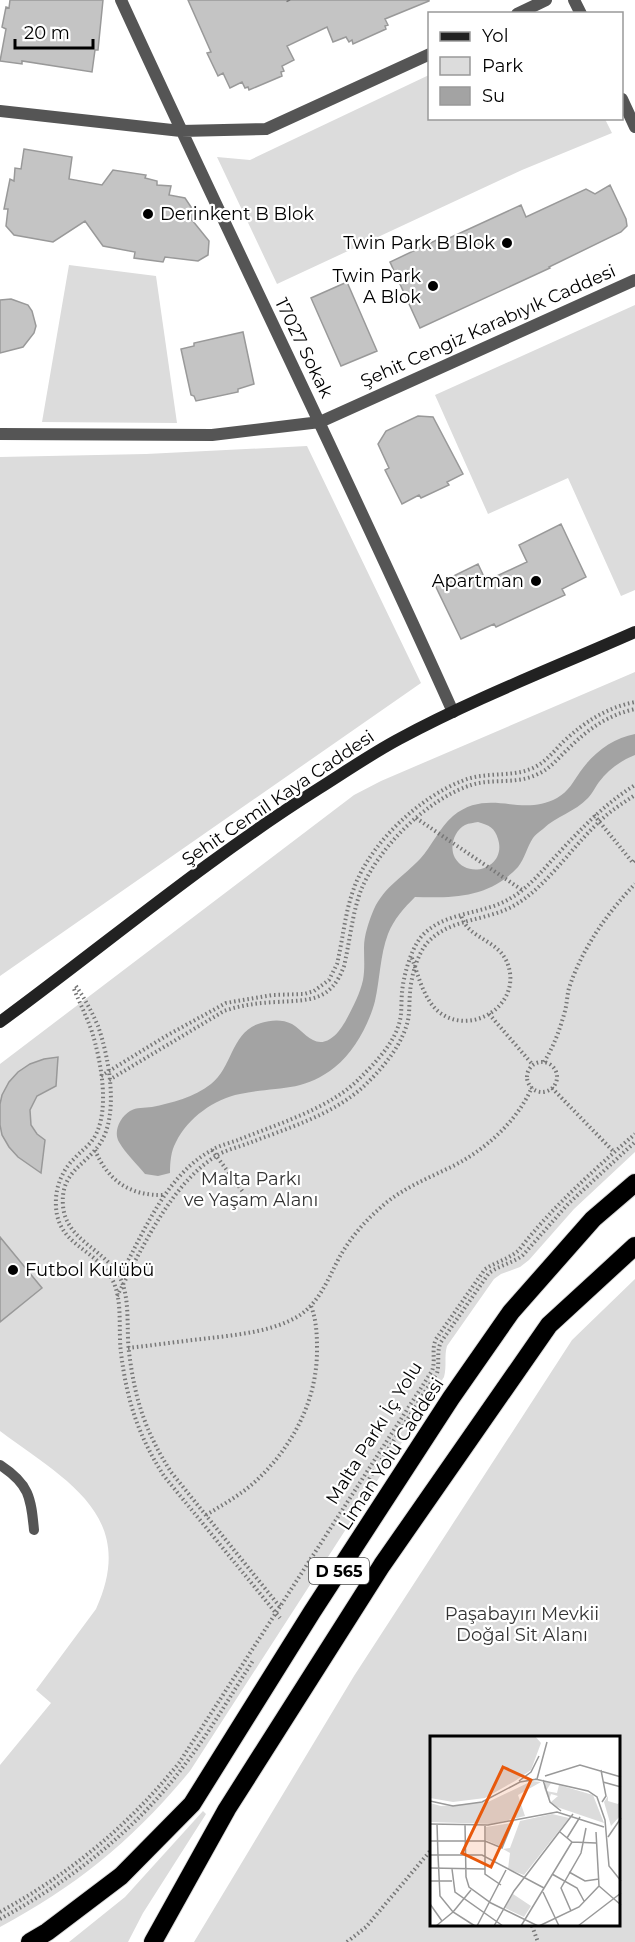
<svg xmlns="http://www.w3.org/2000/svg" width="635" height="1942" viewBox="0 0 635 1942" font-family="Montserrat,sans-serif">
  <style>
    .green { fill: #dcdcdc; fill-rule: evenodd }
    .water { fill: #a3a3a3; fill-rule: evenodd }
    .building { fill: #c4c4c4; stroke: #999; stroke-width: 1.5 }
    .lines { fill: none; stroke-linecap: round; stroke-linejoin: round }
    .highway-casing { stroke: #dbdbdb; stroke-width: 20 }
    .path { stroke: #777; stroke-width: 4; stroke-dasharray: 1.5 3; stroke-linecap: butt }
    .lane { stroke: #555; stroke-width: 10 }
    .street { stroke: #555; stroke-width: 12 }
    .secondary { stroke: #222; stroke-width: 12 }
    .highway { stroke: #000; stroke-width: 18 }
    .poi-dot { fill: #000; stroke: #fff; stroke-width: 2 }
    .labels { text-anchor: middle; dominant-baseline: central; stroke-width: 4.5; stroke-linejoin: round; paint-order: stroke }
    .shield { fill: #fff; stroke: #4c4c4c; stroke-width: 1.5 }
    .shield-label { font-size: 16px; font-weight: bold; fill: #000 }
    .poi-label { font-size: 18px; fill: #000; stroke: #fff; text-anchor: end }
    .street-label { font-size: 18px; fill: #000; stroke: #fff }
    .park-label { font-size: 18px; fill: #333; stroke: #fff }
    .inset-road { fill: none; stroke: #999; stroke-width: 1.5 }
    .view { fill: #e8590c; fill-opacity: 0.15; stroke: #e8590c; stroke-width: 3 }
    .inset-edge { fill: none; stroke: #000; stroke-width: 3 }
  </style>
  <rect width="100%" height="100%" fill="#fff"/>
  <!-- green -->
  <path class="green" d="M429,75L430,118L605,119L612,133L522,170L277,284L217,157L250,160Z
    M69,265L156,276L177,423L42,422Z
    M635,305V590L621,596L568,478L488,514L435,395Z
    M307,446L421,683L0,976V457L146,454Z
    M635,672V1152L574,1209L529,1260L520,1267L501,1274L494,1279L447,1346C444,1356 447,1366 444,1377L190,1771C134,1839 77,1886 0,1927V1765L51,1703L36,1690L96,1609C139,1515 64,1479 0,1431V1064L354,795L381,781Z
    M635,1279V1942H194L354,1676L572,1340ZM431,1738H618V1926H431Z
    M203,1811L206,1814L143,1913L128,1942H69L125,1897Z"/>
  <!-- water -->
  <path class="water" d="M635,734V755C620,761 608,770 599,782C595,787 593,793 588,798C575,812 556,816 543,829C539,832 535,835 533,838C527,847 525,858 518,867C489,898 454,898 415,897C404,908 394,919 388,934C380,955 380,979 375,1001C369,1024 354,1052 335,1067C303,1093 277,1086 240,1094C214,1099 188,1118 176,1142C171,1151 170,1162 170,1173L158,1176L145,1174C137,1164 126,1154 119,1142C113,1132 120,1117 130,1111C137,1107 144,1108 152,1107C171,1103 195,1097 211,1084C233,1067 231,1031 261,1023C271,1020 282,1019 292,1024C305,1032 314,1049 330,1039C337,1035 341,1028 345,1022C352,1009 360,994 363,980C365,969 364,959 364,948C364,935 369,921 374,909C385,886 403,877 420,859C432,846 439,828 453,816C489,787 520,818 557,798C569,791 573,782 580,772C593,753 613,738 635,734ZM478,822C489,825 495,828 498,839C507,867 469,881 455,858C449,847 454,831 465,825C469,823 474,823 478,822Z"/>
  <!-- building -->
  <path class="building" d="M10,0H103L98,50H95L92,72L22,61V64L0,61L6,29L2,27L6,7L9,8Z
    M188,0H429V1L385,19L388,25L385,26L386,29L353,44L352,40L349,42L346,37L333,42L327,27L287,46L294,60L282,66L284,71L281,72L282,76L249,90L248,87L245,88L242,82L230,88L223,73L218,76L207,53L211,52Z
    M24,149L72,157L69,179L102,185L113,170L146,175L145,178L157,181V185L171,186L169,195L185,198L193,210L192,220L209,241L208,255L198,261L165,257L163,262L134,258L135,252L103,246L85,221L53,242L14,235L6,226L8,209H4L10,179L14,181L15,168L21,169Z
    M610,185L626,219L627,226L621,232L549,267L550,268L420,328L390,262L443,237L445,240L521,205L526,217L586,189L595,194Z
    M347,282L377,351L341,366L311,298Z
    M11,299L28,305L32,311L36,326L34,333L23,347L0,353V300Z
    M243,332L254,384L238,389V392L196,401L194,396L191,395L181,349L194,346V343Z
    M418,416L433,417L463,474L447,482L449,485L421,498L419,495L402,504L385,470L389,468L378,444L386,431Z
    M561,524L586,577L562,589L565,595L496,627L494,624L461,639L435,585L478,564L486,581L527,562L519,545Z
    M58,1057L56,1086L37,1096L30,1110L31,1125L37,1134L45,1140L41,1173L18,1157L9,1147L2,1135L0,1125V1104L2,1095L9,1082L18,1072L30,1064L44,1059Z
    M0,1237L42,1288L0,1322Z"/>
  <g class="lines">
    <defs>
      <path id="highway" d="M30,1942L47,1932L121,1876L192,1804L312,1612L451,1398L511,1312L593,1219L635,1183
        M153,1942L227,1809L382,1565L549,1325L635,1246"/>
    </defs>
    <!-- highway casing -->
    <use href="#highway" class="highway-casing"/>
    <!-- path -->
    <path class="path" d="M288,0L290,4
      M594,815L633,863L635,861
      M416,818L522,890
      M412,958C418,975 424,1000 439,1012C468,1035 515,1010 510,973C505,938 468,942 461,915
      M76,986C85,999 92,1012 98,1026C109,1057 119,1113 101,1142C86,1166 60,1171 63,1206C66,1240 104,1249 119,1276C131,1297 126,1329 129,1352C135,1400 145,1431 171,1472L280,1607
      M74,989C80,1004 87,1017 92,1032C101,1061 112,1116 91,1142C86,1148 80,1152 75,1158C64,1168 57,1183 56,1198C53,1247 96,1246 113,1281C123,1302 118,1330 121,1353C127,1401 138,1435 164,1476L280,1618
      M489,1014L533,1065
      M544,1062C554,1046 560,1029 565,1011C567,1003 567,996 569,988C582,949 607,913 635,884
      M527 1077a15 15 0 1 1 30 0a15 15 0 1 1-30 0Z
      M101,1076L166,1036L226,1003L272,995L304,994L314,991L329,980L337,964C343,939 345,912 354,888C370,844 418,798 462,781C485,771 511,778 533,768C546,762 554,751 564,741C586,721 606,708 635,702
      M109,1080L224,1011C241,1005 258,1003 276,1002C309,1000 331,1002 344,966C350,941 352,914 361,890C379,847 426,800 471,785C493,778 516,785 538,774C551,768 559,757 569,748C588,729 608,715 635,709
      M552,1088L614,1152
      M95,1150C108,1181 130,1196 164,1195
      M212,1150L243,1192
      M120,1276C144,1232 166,1175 212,1150C220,1145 230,1143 238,1140C277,1124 329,1109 359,1079C375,1063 395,1043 400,1020C402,1011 401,1002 402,993C403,977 411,949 421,937C443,911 484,915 511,898C528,888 541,872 554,858C579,831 603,805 635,785
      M117,1296C142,1249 170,1185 216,1156C225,1150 239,1147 249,1143C288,1128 332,1115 363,1087C381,1070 400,1048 407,1024C410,1014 409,1003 410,993C411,977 417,954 428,942C450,918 488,921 515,905C547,886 571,848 599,822C610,811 623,803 635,795
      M128,1348C155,1345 183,1341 210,1338C236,1335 265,1332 289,1321C317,1309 326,1283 339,1258C349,1240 363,1223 379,1209C399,1190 424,1180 449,1168C483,1152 517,1122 532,1087
      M369,1479L437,1373C440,1363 436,1352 441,1342L489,1273C500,1265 513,1263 523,1255L568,1204L635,1142
      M206,1515C224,1504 244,1493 259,1478C295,1443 318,1397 317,1347C317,1333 316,1319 311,1306
      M0,1912C72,1872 127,1827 179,1763L432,1371C436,1360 431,1350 436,1339L485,1269C496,1262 509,1259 519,1250C551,1208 595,1169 635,1134
      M0,1919C70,1881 135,1831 183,1767C209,1733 231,1695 254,1659
      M532,1926L538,1942
      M347,1942L366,1927L431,1850"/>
    <!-- lane -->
    <path class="lane" d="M0,1465C29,1484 31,1497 34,1530"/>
    <!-- street -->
    <path class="street" d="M121,0C230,238 346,473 453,712
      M574,0L581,14
      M517,14L546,0
      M622,99L635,127
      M0,111L181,131L266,129L430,54
      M0,434L212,435L320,422L635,280"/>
    <!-- secondary -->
    <path class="secondary" d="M0,1022C106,944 207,859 318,789C345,772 371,754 399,739C475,698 556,667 635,632"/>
    <!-- highway -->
    <use href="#highway" class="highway"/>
  </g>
  <!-- markers -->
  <g class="poi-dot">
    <circle cx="148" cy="214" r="6"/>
    <circle cx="507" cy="243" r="6"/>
    <circle cx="433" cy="286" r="6"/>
    <circle cx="536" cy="581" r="6"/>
    <circle cx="13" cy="1270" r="6"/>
  </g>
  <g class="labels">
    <!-- shield labels -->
    <rect class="shield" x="309" y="1558" width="60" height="26" rx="4.5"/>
    <g class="shield-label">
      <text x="339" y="1571">D 565</text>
    </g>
    <!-- poi labels -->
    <g class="poi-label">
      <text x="160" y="214" text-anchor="start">Derinkent B Blok</text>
      <text x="495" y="243">Twin Park B Blok</text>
      <text x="421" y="276">Twin Park<tspan x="421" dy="21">A Blok</tspan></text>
      <text x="524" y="581">Apartman</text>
      <text x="25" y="1270" text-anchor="start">Futbol Kulübü</text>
    </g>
    <!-- street labels -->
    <g class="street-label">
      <text transform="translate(488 326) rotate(-24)">Şehit Cengiz Karabıyık Caddesi</text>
      <text transform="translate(304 348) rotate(64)">17027 Sokak</text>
      <text transform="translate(278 798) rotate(-34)">Şehit Cemil Kaya Caddesi</text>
      <text transform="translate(374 1433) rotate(-58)">Malta Parkı İç Yolu</text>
      <text transform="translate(391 1454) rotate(-57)">Liman Yolu Caddesi</text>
    </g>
    <!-- park labels -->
    <g class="park-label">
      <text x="251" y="1179">Malta Parkı<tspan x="251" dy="21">ve Yaşam Alanı</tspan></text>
      <text x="522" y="1614">Paşabayırı Mevkii<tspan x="522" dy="21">Doğal Sit Alanı</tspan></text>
    </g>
  </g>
  <!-- overview -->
  <g transform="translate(430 1736)">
    <rect width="190" height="190" fill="#fff"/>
    <path d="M0,0H105L111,7L101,34L85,45L55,62L23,66L0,62ZM102,45L111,46L88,59L95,80L62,88L0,86V67L11,70L58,66ZM115,46L121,47L116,55L127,57L129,49L163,59L174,87L124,70L121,66L128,60L121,58L119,64L114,52ZM178,60V65L188,68L190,65V80L181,90L174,66ZM122,78L139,82L94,139L78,133L80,117L73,113L80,112L90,85ZM82,87L72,111L56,104V91ZM83,158L101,170L94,181L75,172Z" fill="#dcdcdc"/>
    <path class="inset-road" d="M171,34L176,60L172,66M115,40L150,29L191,41M105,43L158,55L167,61L175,84L179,130L191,145M113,44L120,66L131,75M89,45L101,36L109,20M173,46L191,51M0,65L23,70L52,66L90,46L107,43L117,6M0,88L58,89L127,76L174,91M7,88L8,119H52L114,152M35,89L36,141L39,151L61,167L108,190M55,90V138L71,149M130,96L142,106L166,107M166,96L169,150L191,169M178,101L191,82M137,102L150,81M0,105H55L72,112L83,85M0,119H8L10,160L23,176L45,190M0,132L55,133M22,133L25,156L73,190M139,136L155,145L169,143M122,138L147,152L154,165M0,145H22M113,156L129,190M0,168L12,185M141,175L131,152L151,117L156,92M23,176L41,154M6,190L23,176M47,190L76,134M64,190L84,155L143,78M91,190L142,106M109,190L149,171L169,150M148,190L191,157"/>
    <path class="view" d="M73,31L101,44L61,131L32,117Z"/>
    <rect width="190" height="190" class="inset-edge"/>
  </g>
  <!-- legend -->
  <rect x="428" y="12" width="195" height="108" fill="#ffffff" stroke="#999999" stroke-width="1.5"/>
  <rect x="440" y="32" width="30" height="9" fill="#222222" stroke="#999999" stroke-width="1.5"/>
  <text x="482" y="42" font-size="18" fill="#000000">Yol</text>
  <rect x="440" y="57" width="30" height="18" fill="#dcdcdc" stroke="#999999" stroke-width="1.5"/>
  <text x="482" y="72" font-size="18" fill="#000000">Park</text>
  <rect x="440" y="87" width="30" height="18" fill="#a3a3a3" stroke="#999999" stroke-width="1.5"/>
  <text x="482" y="102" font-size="18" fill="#000000">Su</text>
  <!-- scale -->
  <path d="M15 39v9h78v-9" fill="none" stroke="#000000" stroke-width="3"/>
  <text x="24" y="39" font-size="18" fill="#000000" stroke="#ffffff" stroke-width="4.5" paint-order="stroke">20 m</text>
</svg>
